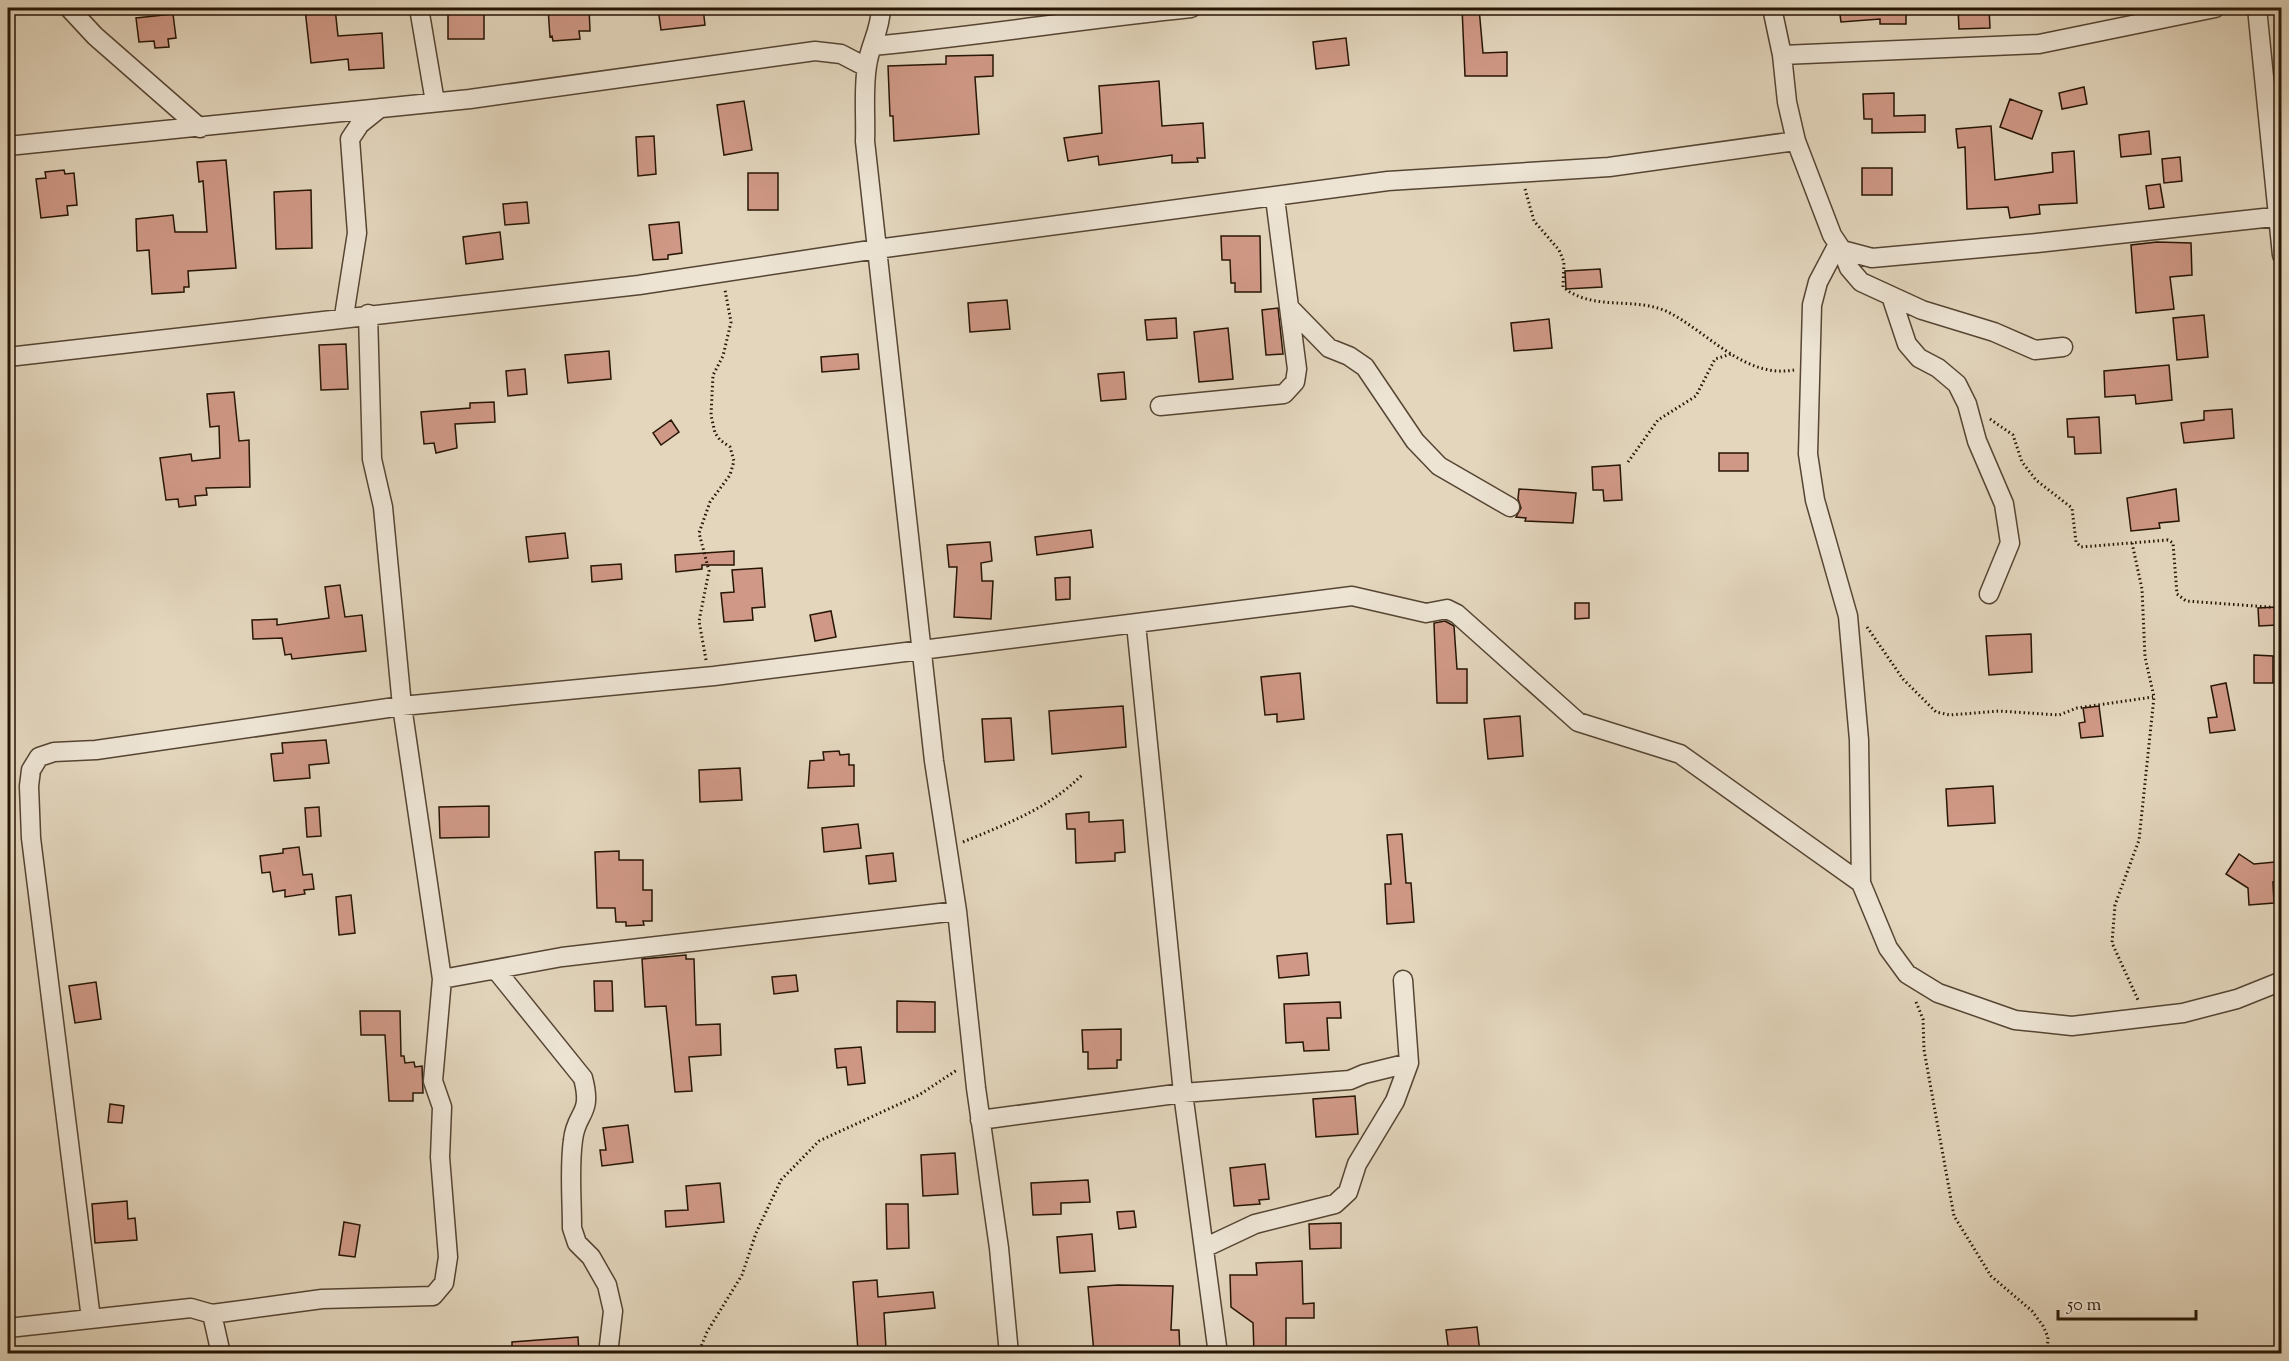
<svg xmlns="http://www.w3.org/2000/svg" width="2289" height="1361" viewBox="0 0 2289 1361" font-family="'Sorts Mill Goudy',serif">
  <style>
    .building { fill: #d09987; stroke: #271505; stroke-width: 1.5 }
    .lines { fill: none; stroke-linecap: round; stroke-linejoin: round }
    .minor-casing { stroke: #564533; stroke-width: 21 }
    .path { stroke: #271505; stroke-width: 3; stroke-dasharray: 1.5 3; stroke-linecap: butt }
    .minor { stroke: #ede4d4; stroke-width: 18 }
  </style>
  <rect width="100%" height="100%" fill="#e3d6bd"/>
  <filter id="stains"><feTurbulence type="fractalNoise" baseFrequency=".00333" numOctaves="4"/><feColorMatrix values="0 0 0 0 .2 0 0 0 0 .09 0 0 0 0 .02 0 0 0 .5 -.17"/></filter>
  <radialGradient id="worn" r=".72"><stop offset=".6" stop-color="#630" stop-opacity="0"/><stop offset="1" stop-color="#630" stop-opacity=".3"/></radialGradient>
  <!-- building -->
  <path class="building" d="M315,8H335L338,36L382,33L384,68L349,70L348,59L311,63L305,9Z
    M548,8H589L590,31H579L580,39L553,41L552,36L550,37Z
    M658,8H703L705,25L661,30Z
    M1462,8H1479L1483,53L1507,52V76H1465Z
    M1839,8H1906V24H1880V19L1841,22Z
    M1958,8H1989L1990,28L1959,29Z
    M173,14L176,38L168,39L169,47L155,48L154,41L139,42L136,18Z
    M448,14H484V39H448Z
    M1346,38L1349,65L1316,69L1313,42Z
    M993,55V76L975,77L979,134L894,141L893,116H890L888,66L946,64V56Z
    M1159,81L1162,126L1203,123L1205,158H1197L1198,162L1172,163V155L1099,165L1098,156L1068,161L1064,138L1102,133L1099,86Z
    M2084,87L2087,104L2062,109L2059,93Z
    M1894,93V116L1925,115V132L1872,133V119H1864L1863,94Z
    M2010,99L2042,111L2032,139L2000,127Z
    M744,101L752,150L724,155L717,105Z
    M1991,126L1995,180L2053,172L2052,153L2074,151L2077,203L2039,205L2040,214L2010,218L2008,207L1967,209L1965,147L1958,148L1956,129Z
    M2149,131L2151,154L2121,157L2119,135Z
    M654,136L656,174L638,176L636,137Z
    M2180,157L2182,181L2164,183L2162,159Z
    M226,160L236,268L188,271L189,287H184V292L152,294L149,250L137,251L136,219L173,215L175,232H207L203,181L199,182L197,162Z
    M1862,168H1892V195H1862Z
    M64,170L65,174L74,173L77,205L67,206L68,215L41,218L36,179L46,178L45,172Z
    M748,173H778V210H748Z
    M2160,184L2164,207L2149,209L2146,186Z
    M311,190L312,248L276,249L274,192Z
    M527,202L529,223L505,225L503,204Z
    M679,222L682,253L668,255V259L653,260L649,225Z
    M500,232L503,259L466,264L463,237Z
    M1221,236H1260L1261,292H1235V283H1231L1230,260H1222Z
    M2157,242L2191,243L2192,275L2170,277L2174,309L2136,313L2131,245Z
    M1600,269L1602,287L1566,289L1565,271Z
    M1007,300L1010,329L970,332L968,303Z
    M1278,308L1283,354L1266,355L1262,310Z
    M2204,315L2208,357L2177,360L2173,318Z
    M1176,318L1177,338L1147,340L1145,320Z
    M1549,319L1552,348L1514,351L1511,323Z
    M1228,328L1233,379L1199,382L1194,332Z
    M346,344L348,389L321,390L319,345Z
    M609,351L611,379L568,383L565,355Z
    M858,354L859,369L822,372L821,357Z
    M2169,365L2172,400L2136,404L2135,395L2105,397L2104,371Z
    M525,369L527,394L508,396L506,371Z
    M1124,372L1126,399L1101,401L1098,374Z
    M234,392L239,441L249,440L250,487L206,488L207,495L195,496L196,505L179,507L178,499L166,500L160,458L191,454L192,461L220,458L219,426L210,427L207,394Z
    M494,402L495,422L455,424L457,448L436,453L434,443L424,444L421,412L470,408V403Z
    M2232,409L2234,438L2184,443L2181,423L2204,420V411Z
    M2099,417L2101,453L2075,454L2074,437H2068L2067,419Z
    M671,420L679,432L661,445L653,433Z
    M1719,453H1748V471H1719Z
    M1620,465L1622,500L1604,501L1603,490H1593L1592,467Z
    M1519,489L1576,493L1573,523L1525,521L1526,518L1516,517L1521,508L1518,499Z
    M2176,489L2179,521L2159,523L2160,528L2131,531L2127,498Z
    M1091,530L1093,547L1037,555L1035,537Z
    M565,533L568,558L529,562L526,537Z
    M990,542L992,561L981,563L982,581H993L991,619L954,617L957,567H949L947,545Z
    M734,551V565H702V569L676,572L675,555Z
    M621,564L622,579L592,582L591,566Z
    M762,568L765,607L752,608L753,620L724,622L721,593L734,592L732,570Z
    M1070,577V599L1056,600L1055,578Z
    M340,585L345,617L362,615L366,651L292,659L291,654L285,655L282,638L253,639L252,620L277,619V625L329,618L325,587Z
    M1575,603H1589V618L1575,619Z
    M2276,607L2277,625L2259,626L2258,608Z
    M831,611L836,637L815,641L810,615Z
    M1445,621L1454,626L1457,669H1467V703H1437L1434,623Z
    M2031,634L2032,672L1989,675L1986,636Z
    M2254,655L2273,656V683H2254Z
    M1300,673L1304,719L1277,722V714L1265,715L1261,677Z
    M2226,683L2235,730L2210,733L2208,718L2217,717L2211,686Z
    M1123,706L1126,747L1052,754L1049,711Z
    M2099,706L2103,736L2081,738L2079,723L2085,722L2083,708Z
    M1520,716L1523,756L1488,759L1484,719Z
    M1011,718L1014,760L985,762L982,719Z
    M326,740L329,763L309,765L310,778L274,781L271,754L283,753L282,743Z
    M839,751L840,755L849,754V765H854V786L808,788L810,761L824,760L823,752Z
    M740,768L742,800L700,802L699,770Z
    M1993,786L1995,823L1948,826L1946,789Z
    M489,806V837L440,838L439,807Z
    M319,807L321,836L307,837L305,808Z
    M1089,812V822L1123,820L1125,852L1115,853V861L1076,863L1075,829H1067L1066,814Z
    M858,824L861,848L824,852L822,828Z
    M1402,834L1406,883H1411L1414,922L1387,924L1385,884H1391L1387,835Z
    M299,847L303,875L312,874L314,889L304,890L305,894L285,897V890L273,892L270,872L262,873L260,856L283,853V849Z
    M619,851V860H643V890H652V921H643L644,925L626,926V922H616L615,908H597L595,852Z
    M893,853L896,881L869,884L866,856Z
    M2239,854L2254,864L2275,862L2277,882H2273L2274,903L2249,905L2248,888L2226,874Z
    M351,895L355,933L339,935L336,897Z
    M1307,953L1309,975L1279,978L1277,956Z
    M686,955V959H694L696,1025L720,1024L721,1055L689,1057L692,1091L675,1092L666,1006L645,1007L642,959Z
    M796,975L798,991L774,994L772,977Z
    M594,981H612L613,1011H595Z
    M96,982L101,1019L75,1023L69,986Z
    M897,1001L935,1002V1032H897Z
    M1340,1002L1341,1018H1327L1329,1050L1304,1051L1303,1042L1286,1043L1284,1004Z
    M360,1011H400L401,1056H404L405,1063L414,1062L415,1067L422,1066L423,1093H413V1101H389L385,1035H361Z
    M1121,1029V1060H1117V1068L1088,1069V1052H1083L1082,1030Z
    M861,1047L865,1083L848,1085L846,1067L837,1068L835,1049Z
    M1355,1096L1358,1134L1316,1137L1313,1099Z
    M110,1104L124,1106L122,1123L108,1122Z
    M628,1125L633,1162L602,1166L600,1150H606L603,1128Z
    M955,1153L958,1194L923,1196L921,1155Z
    M1265,1164L1269,1199L1259,1200L1260,1204L1234,1206L1230,1168Z
    M1088,1180L1090,1202L1061,1203V1214L1033,1215L1031,1183Z
    M720,1183L724,1222L666,1227L665,1211L688,1210L686,1186Z
    M127,1201L128,1219L135,1218L137,1240L95,1243L92,1204Z
    M886,1204H908L909,1248L887,1249Z
    M1134,1211L1136,1227L1119,1229L1117,1212Z
    M344,1222L360,1225L355,1257L339,1255Z
    M1341,1223V1248L1310,1249L1309,1224Z
    M1092,1234L1095,1271L1060,1273L1057,1237Z
    M1302,1261L1303,1304L1314,1303V1318H1286V1353H1254L1253,1323L1231,1307L1230,1275H1257L1256,1263Z
    M877,1280L878,1297L933,1292L935,1308L884,1313L886,1349L858,1351L853,1282Z
    M1118,1285L1173,1286L1171,1330H1179L1180,1353H1094L1088,1287Z
    M1477,1327L1480,1353H1449L1446,1330Z
    M578,1337L579,1353H512V1342Z"/>
  <g class="lines">
    <defs>
      <path id="minor" d="M69,8L95,36L200,128
        M419,8L435,102
        M881,8C880,33 870,43 867,66C863,90 866,117 865,141L934,761L957,911L976,1088L999,1248L1009,1354
        M1772,8L1782,55L1787,102L1796,141L1832,235L1842,250L1872,258L2037,243L2282,216
        M2257,8L2282,255
        M872,46C978,36 1084,19 1191,8
        M1782,55L2039,44L2215,8
        M8,146L470,99L815,51L841,54L866,67
        M1838,244L1818,282L1812,305L1808,454L1815,500L1848,616L1859,740L1861,883
        M1842,250L1849,268L1861,282L1922,310L1994,332L2035,350L2063,347
        M1891,296L1907,344L1919,358L1938,368L1957,384L1967,404L1977,441L2004,504L2010,543L1989,594
        M1289,307L1329,348L1349,356L1365,367L1415,441L1439,466L1510,507
        M368,314L372,459L383,507L402,706L442,979L562,957L957,911
        M344,316L357,233L350,139L360,124L380,108
        M8,357L639,285L877,249L1388,181L1609,167L1796,141
        M1160,406L1284,394L1295,382L1297,369L1275,198
        M1136,624L1183,1093L1218,1354
        M496,970L583,1078C593,1116 576,1111 573,1140C569,1168 572,1199 572,1228L577,1243L591,1257L607,1285L613,1311L608,1354
        M980,1120L1183,1093L1350,1080L1364,1074L1409,1063
        M1204,1248L1255,1224L1335,1204L1348,1192L1357,1164L1395,1101L1409,1063L1403,980
        M212,1314L322,1299L433,1296L444,1283L448,1257L440,1157L442,1107L433,1081L442,979
        M91,1319L31,838L29,786L31,770L39,757L54,752L96,750L402,706L714,676L1352,596L1426,613L1447,609L1457,614L1578,722L1680,754L1861,883L1888,948L1907,974L1938,993L2015,1020L2072,1026L2183,1013L2237,999L2282,981
        M8,1328L191,1308L212,1314L221,1354"/>
    </defs>
    <!-- minor casing -->
    <use href="#minor" class="minor-casing"/>
    <!-- path -->
    <path class="path" d="M1525,189L1534,221L1559,250L1564,262L1563,287C1593,312 1635,296 1668,312C1708,332 1745,379 1794,370
      M1990,419L2013,435L2022,462L2036,480L2072,508L2076,542L2081,547L2168,540L2173,543L2177,594L2186,601L2282,608
      M1628,462L1658,420L1696,396L1715,359L1731,354
      M2132,543L2142,589L2145,657L2154,697L2139,840L2115,905L2112,943L2139,1002
      M1867,627L1903,679L1936,712L1950,715L1999,711L2059,715L2077,708L2153,697
      M706,660L699,621L709,571L699,533L710,502L730,475L734,461L730,447L720,440L715,433L711,415L713,375L723,356L731,322L725,290
      M963,842C1006,824 1048,809 1082,775
      M1916,1002L1923,1019L1924,1050L1954,1216L1991,1276L2032,1311L2043,1326L2048,1337L2047,1354
      M698,1354L707,1332L742,1275L756,1233L781,1180L819,1141L919,1095L957,1070"/>
    <!-- minor -->
    <use href="#minor" class="minor"/>
  </g>
  <!-- margin -->
  <rect width="2289" height="1361" fill="none" stroke="#e3d6bd" stroke-width="30"/>
  <rect x="9" y="9" width="2271" height="1343" fill="none" stroke="#271505" stroke-width="3"/>
  <rect x="15" y="15" width="2259" height="1331" fill="none" stroke="#271505" stroke-width="1.5"/>
  <!-- scale -->
  <path d="M2058 1310v9h138v-9" fill="none" stroke="#271505" stroke-width="3"/>
  <text x="2067" y="1310" font-size="18" fill="#271505" stroke="#ede4d4" stroke-width="4.5" paint-order="stroke">50 m</text>
  <rect width="100%" height="100%" filter="url(#stains)"/>
  <rect width="100%" height="100%" fill="url(#worn)"/>
</svg>
